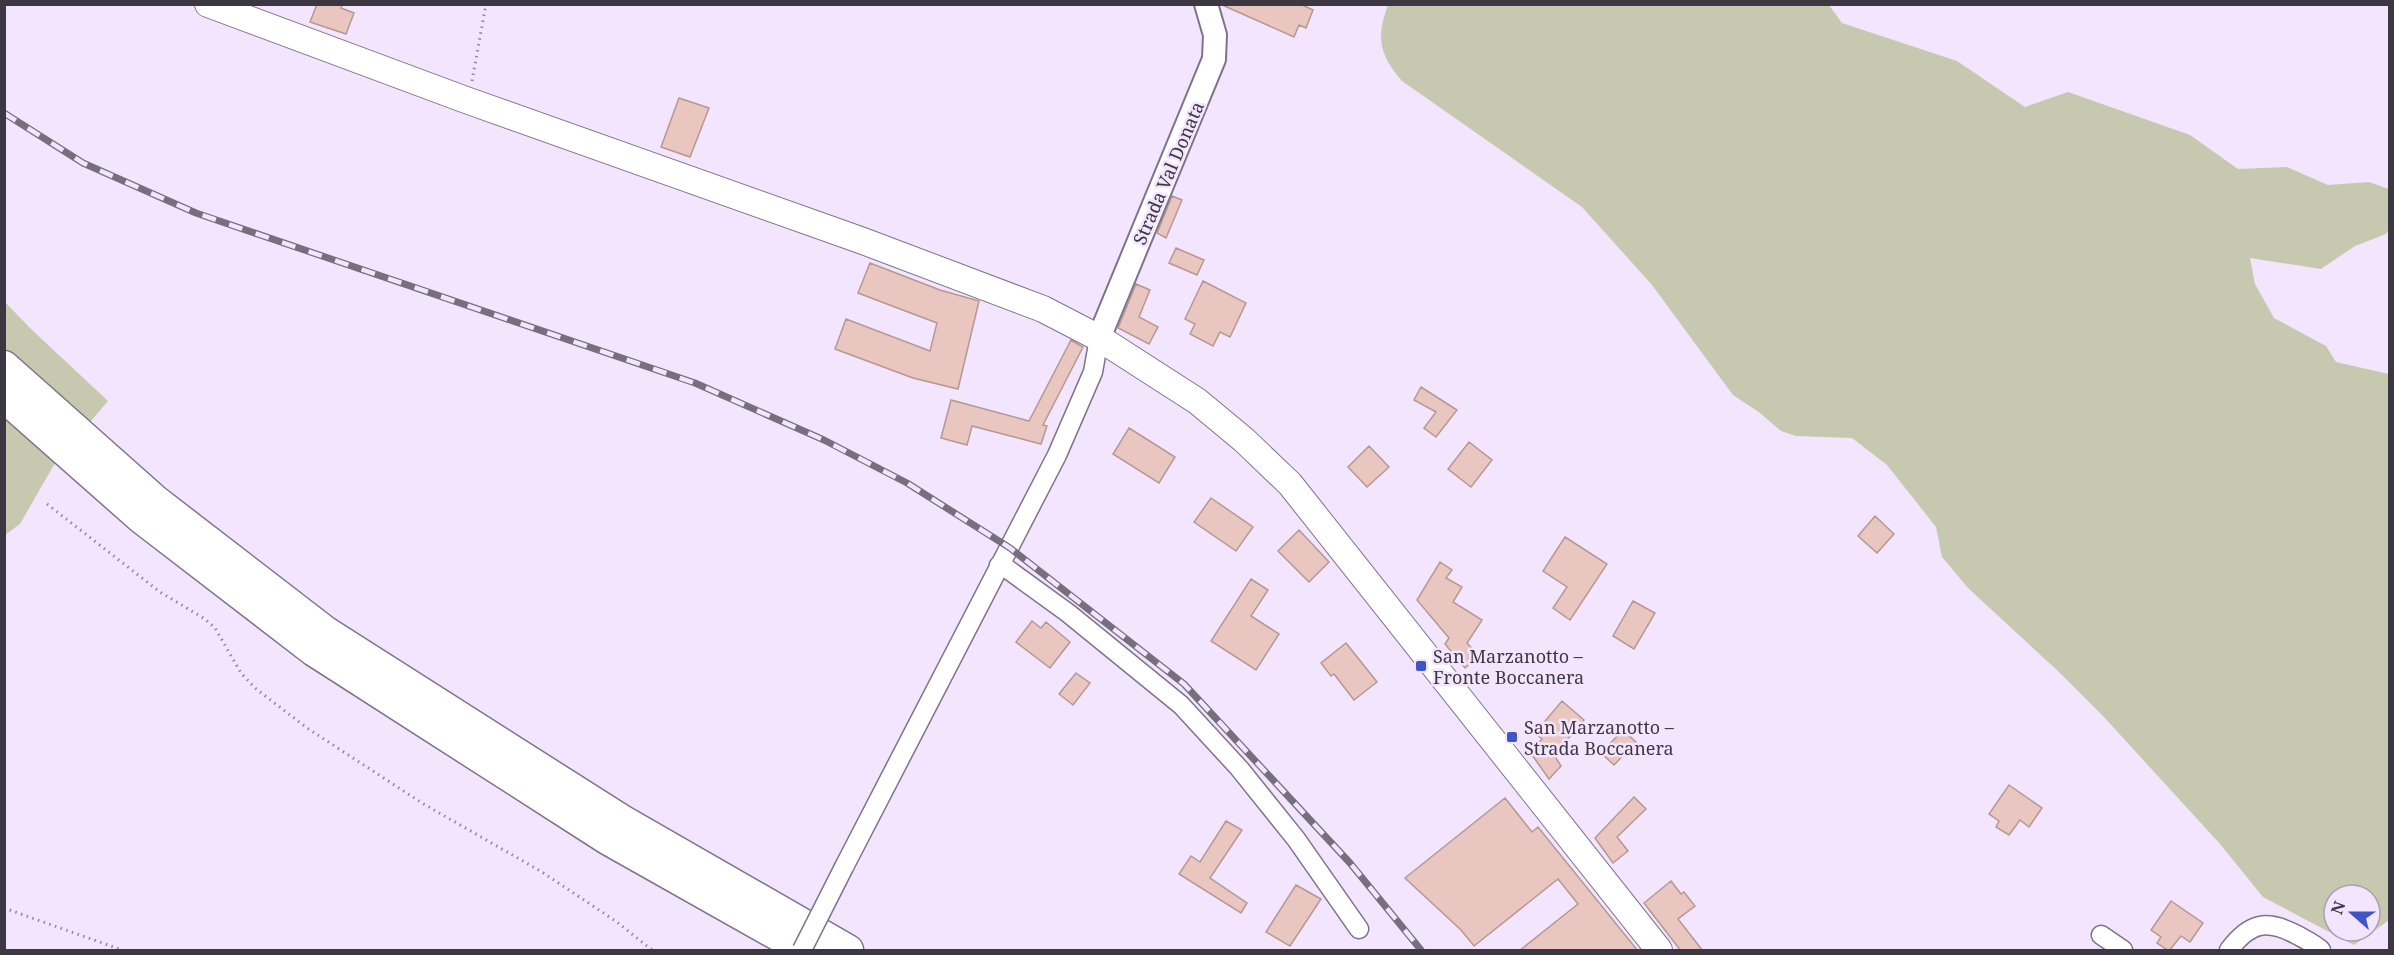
<svg xmlns="http://www.w3.org/2000/svg" width="2394" height="955" viewBox="0 0 2394 955" font-family="'Noto Serif',serif">
  <style>
    .green { fill: #c6c9af; fill-rule: evenodd }
    .building { fill: #e9c7c0; stroke: #b49892; stroke-width: 1.5 }
    .lines { fill: none; stroke-linecap: round; stroke-linejoin: round }
    .minor-casing { stroke: #7f7388; stroke-width: 21 }
    .tertiary-casing { stroke: #7f7388; stroke-width: 26 }
    .secondary-casing { stroke: #7f7388; stroke-width: 28 }
    .trunk-casing { stroke: #7f7388; stroke-width: 33 }
    .path { stroke: #928999; stroke-width: 3; stroke-dasharray: 1.5 4.5; stroke-linecap: butt }
    .minor { stroke: #fff; stroke-width: 18 }
    .tertiary { stroke: #fff; stroke-width: 22 }
    .secondary { stroke: #fff; stroke-width: 26 }
    .trunk { stroke: #fff; stroke-width: 30 }
    .rail-casing { stroke: #786f7e; stroke-width: 7 }
    .rail { stroke: #f3e5fd; stroke-width: 4.5; stroke-dasharray: 14; stroke-linecap: butt }
    .minor-bridge-casing { stroke: #7f7388; stroke-width: 21; stroke-linecap: butt }
    .minor-bridge { stroke: #fff; stroke-width: 18 }
    .poi-dot { fill: #3f54c7; stroke: #f3e5fd; stroke-width: 2 }
    .labels { text-anchor: middle; dominant-baseline: central; stroke-width: 5; stroke-linejoin: round; paint-order: stroke }
    .street-label { font-size: 18px; fill: #3d3741; stroke: #f3e5fd }
    .poi-label { font-size: 18px; fill: #3d3741; stroke: #f3e5fd; text-anchor: start }
  </style>
  <rect width="100%" height="100%" fill="#f3e5fd"/>
  <!-- green -->
  <path class="green" d="M1388,5H1829L1842,23L1957,61L2025,107L2068,92L2190,135L2238,169L2287,167L2328,185L2369,182L2389,189V229L2386,234L2355,246L2321,269L2250,258L2255,284L2274,318L2326,346L2336,362L2389,374L2388,921L2354,945L2263,897L2220,844L2103,716L2060,673L1968,588L1942,557L1936,527L1887,465L1852,438L1796,436L1781,431L1760,413L1733,395L1652,285L1582,207L1402,81C1379,55 1376,37 1388,5ZM2334,895H2370V931H2334Z
    M4,301L31,329L108,401L55,463L20,524L5,535Z"/>
  <!-- building -->
  <path class="building" d="M317,4H343L341,8L354,13L346,34L310,22Z
    M1220,4H1300L1313,10L1306,28L1299,25L1294,37Z
    M679,98L709,108L690,157L661,147Z
    M1172,196L1182,200L1166,238L1157,233Z
    M1176,248L1204,260L1197,275L1169,263Z
    M870,263L940,290L979,301L958,389L913,378L835,349L846,319L930,351L937,323L858,293Z
    M1203,281L1246,303L1230,337L1220,332L1213,346L1190,334L1195,324L1185,319Z
    M1136,284L1150,290L1139,317L1158,327L1149,344L1118,328Z
    M1071,340L1083,347L1043,425L1047,426L1041,444L972,426L967,445L941,438L951,400L1029,421Z
    M1421,387L1457,410L1436,437L1424,428L1436,412L1414,400Z
    M1129,428L1175,457L1159,483L1113,454Z
    M1469,442L1492,460L1471,487L1448,469Z
    M1369,446L1389,467L1367,487L1348,467Z
    M1211,498L1253,527L1236,551L1194,522Z
    M1875,516L1894,534L1877,553L1858,536Z
    M1299,530L1329,562L1309,582L1278,551Z
    M1565,537L1607,564L1570,620L1553,608L1567,587L1543,571Z
    M1440,562L1452,570L1446,578L1462,587L1453,602L1482,620L1467,643L1479,656L1465,668L1445,644L1449,638L1417,600Z
    M1251,579L1268,590L1251,616L1279,634L1256,670L1211,641Z
    M1633,601L1655,613L1634,649L1613,636Z
    M1032,621L1041,628L1046,622L1070,642L1050,668L1016,642Z
    M1346,643L1377,682L1354,700L1334,674L1331,676L1321,663Z
    M1076,673L1090,683L1073,705L1059,694Z
    M1562,701L1584,720L1554,755L1561,766L1549,779L1530,752L1542,739L1535,733Z
    M1623,730L1636,742L1614,765L1601,753Z
    M2009,785L2042,808L2029,827L2020,820L2009,835L1996,827L1999,821L1989,814Z
    M1634,797L1646,809L1617,837L1628,851L1613,863L1595,838Z
    M1505,798L1532,832L1538,827L1638,951H1519L1578,904L1558,879L1474,946L1461,930L1405,878Z
    M1226,821L1242,830L1210,878L1247,903L1241,913L1179,874L1191,856L1200,862Z
    M1671,881L1681,894L1684,892L1695,906L1678,919L1703,951H1681L1644,903Z
    M1296,885L1321,899L1290,946L1266,932Z
    M2171,901L2203,923L2190,942L2181,936L2169,951L2157,943L2161,937L2151,930Z"/>
  <g class="lines">
    <defs>
      <path id="minor" d="M999,565L1006,568L1068,613L1181,705L1239,768L1296,839L1359,929
        M844,867L1057,455L1093,372L1099,338
        M2101,935L2123,950
        M2229,950C2250,922 2267,919 2297,935C2306,940 2315,944 2321,950"/>
      <path id="tertiary" d="M1099,338L1214,59L1215,35L1206,4"/>
      <path id="secondary" d="M208,4L466,100L863,241L1043,309L1099,338L1197,401L1244,440L1290,484L1659,950"/>
      <path id="trunk" d="M4,366L156,501L326,632L620,819L848,950
        M4,397L141,518L314,651L607,839L804,950"/>
    </defs>
    <!-- minor casing -->
    <use href="#minor" class="minor-casing"/>
    <!-- tertiary casing -->
    <use href="#tertiary" class="tertiary-casing"/>
    <!-- secondary casing -->
    <use href="#secondary" class="secondary-casing"/>
    <!-- trunk casing -->
    <use href="#trunk" class="trunk-casing"/>
    <!-- path -->
    <path class="path" d="M472,81L486,4
      M47,504L160,592L205,619L215,628L241,673L255,688L307,728L422,803L542,872L617,922L652,950
      M4,908L122,950"/>
    <!-- minor -->
    <use href="#minor" class="minor"/>
    <!-- tertiary -->
    <use href="#tertiary" class="tertiary"/>
    <!-- secondary -->
    <use href="#secondary" class="secondary"/>
    <!-- trunk -->
    <use href="#trunk" class="trunk"/>
    <defs>
      <path id="rail" d="M4,113L83,163L196,213L695,383L824,440L907,483L1010,548L1184,684L1350,863L1421,950"/>
    </defs>
    <!-- rail casing -->
    <use href="#rail" class="rail-casing"/>
    <!-- rail -->
    <use href="#rail" class="rail"/>
    <defs>
      <path id="minor-bridge" d="M802,950L844,867"/>
    </defs>
    <!-- minor-bridge casing -->
    <use href="#minor-bridge" class="minor-bridge-casing"/>
    <!-- minor-bridge -->
    <use href="#minor-bridge" class="minor-bridge"/>
  </g>
  <!-- markers -->
  <g class="poi-dot">
    <rect x="1415" y="660" width="12" height="12" rx="3"/>
    <rect x="1506" y="731" width="12" height="12" rx="3"/>
  </g>
  <g class="labels">
    <!-- street labels -->
    <g class="street-label">
      <text transform="translate(1168 173) rotate(-67)">Strada Val Donata</text>
    </g>
    <!-- poi labels -->
    <g class="poi-label">
      <text x="1433" y="656">San Marzanotto –<tspan x="1433" dy="21">Fronte Boccanera</tspan></text>
      <text x="1524" y="727">San Marzanotto –<tspan x="1524" dy="21">Strada Boccanera</tspan></text>
    </g>
  </g>
  <!-- border -->
  <rect width="2394" height="955" fill="none" stroke="#3d3741" stroke-width="12"/>
  <!-- north arrow -->
  <g transform="translate(2352 913) rotate(291)"><circle r="28" fill="#f3e5fd" stroke="#aa9fb2" stroke-width="1.5"/>
  <path d="M0-4.5L10 22L0 15L-10 22Z" fill="#3f54c7"/>
  <text y="-9" font-size="16" font-weight="bold" text-anchor="middle" fill="#3d3741">N</text>
  </g>
</svg>
